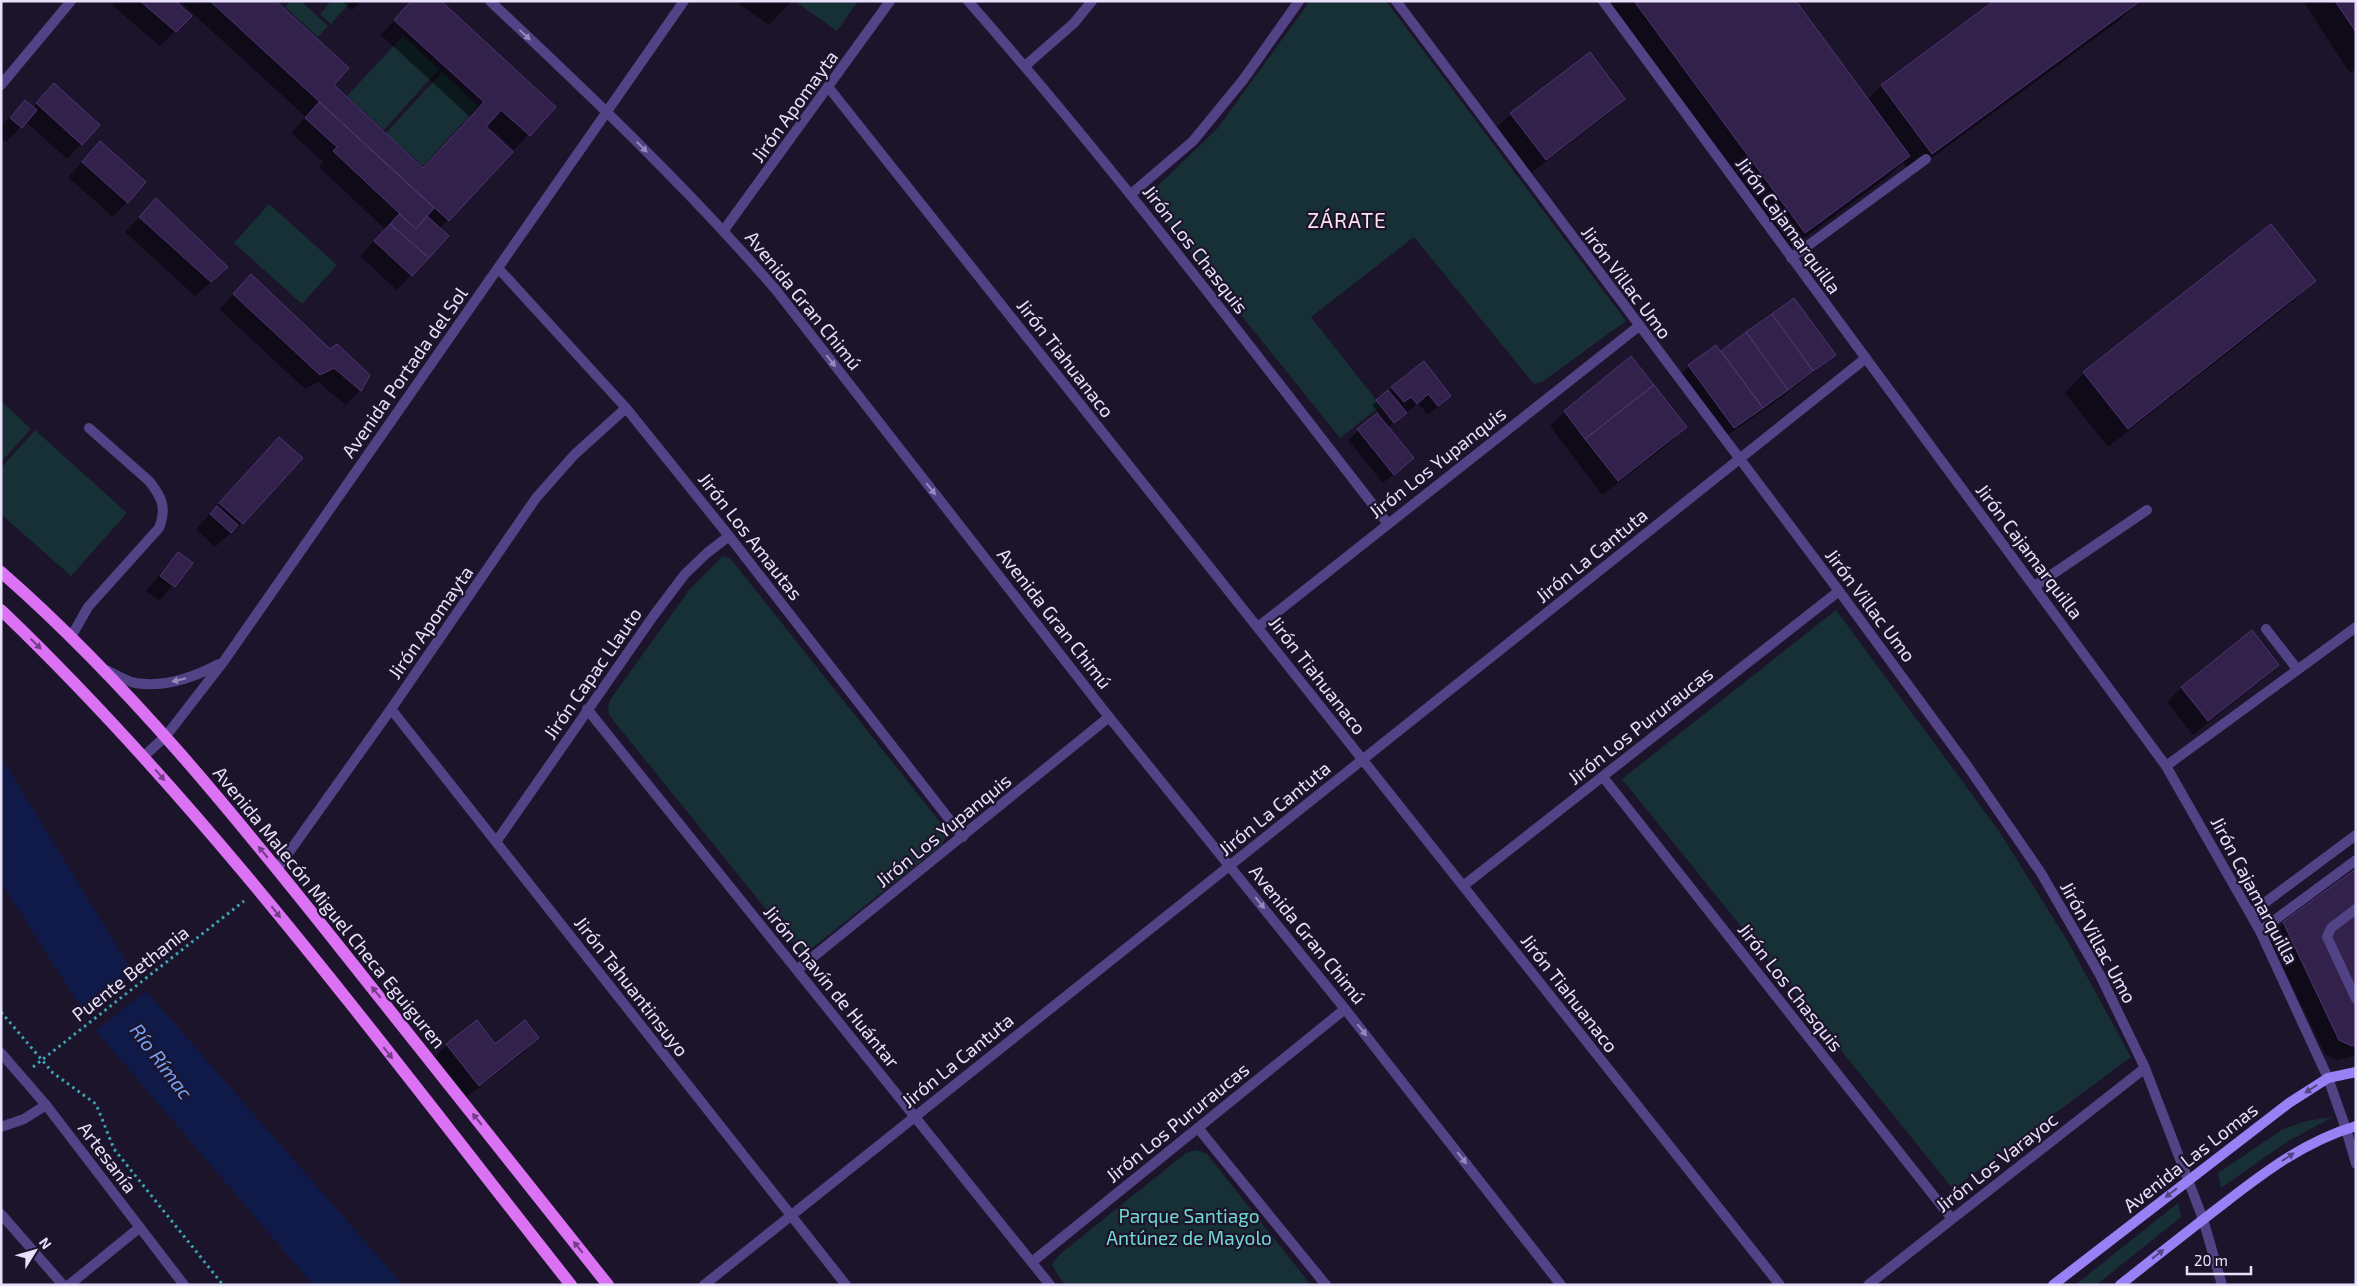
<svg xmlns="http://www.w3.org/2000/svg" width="2357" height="1286" viewBox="0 0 2357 1286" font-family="'Exo 2',sans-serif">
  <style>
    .green { fill: #173035 }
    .water { fill: #101a48 }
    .pier { fill: #1c142b }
    .shadow { fill: #0007 }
    .building { fill: #32224b; stroke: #4e3674 }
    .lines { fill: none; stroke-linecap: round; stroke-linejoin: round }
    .path { stroke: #3ca6b5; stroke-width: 3; stroke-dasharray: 2.5 4; stroke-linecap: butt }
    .service { stroke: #524386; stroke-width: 10 }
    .minor { stroke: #524386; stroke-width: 10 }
    .tertiary { stroke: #524386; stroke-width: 10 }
    .secondary { stroke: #9980f4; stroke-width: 10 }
    .primary { stroke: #db71f3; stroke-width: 12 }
    .oneway { fill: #968abb }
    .oneway2 { fill: #723e85 }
    .oneway3 { fill: #544585 }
    .labels { text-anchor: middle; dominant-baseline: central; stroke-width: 4.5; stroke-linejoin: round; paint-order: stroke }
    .street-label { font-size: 19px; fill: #e9e1fc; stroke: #1c142b }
    .park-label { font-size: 19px; fill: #71d8d2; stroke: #1c142b }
    .water-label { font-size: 20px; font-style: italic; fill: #78a3f4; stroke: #1c142b }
    .quarter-label { font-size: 21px; letter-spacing: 1px; fill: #fde3ee; stroke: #1c142b }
  </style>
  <rect width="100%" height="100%" fill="#1c142b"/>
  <!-- green -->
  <path class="green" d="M290,1H301L328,26L318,37L285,7Z
    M331,1H351L331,24L320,14Z
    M795,1H858L837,31Z
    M1310,1H1386L1626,321L1542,382L1534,384L1414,237L1311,317L1381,406L1340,438L1146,197L1217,129Z
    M403,36L439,69L384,130L347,96Z
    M442,72L478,106L423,166L386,133Z
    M269,204L337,265L302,304L234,243Z
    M1,401L31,429L1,462Z
    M35,430L127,513L71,576L1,514V468Z
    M723,556L730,558L944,827L946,836L942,845L812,948L802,952L794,944L609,715L608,708L610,700L689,590Z
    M1836,610L1999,831L2068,942L2131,1057L1953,1189L1622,779Z
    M2333,1117L2288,1141L2221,1188L2218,1173L2283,1129L2306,1121Z
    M1197,1150L1207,1154L1311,1285H1065L1057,1274L1052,1264L1059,1255L1186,1153Z
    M2178,1203L2181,1217L2096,1285H2075Z"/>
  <!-- water -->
  <path class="water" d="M1,757L140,984L403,1285H313L97,1032L1,883Z"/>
  <!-- pier -->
  <path class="pier" d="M135,972L148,990L94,1032L82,1013Z"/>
  <!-- shadow -->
  <path class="shadow" d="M116,1H173L190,16L160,46L112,5Z
    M179,1H274L332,86L422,169L470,117L381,35L412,1L554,107L514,150L487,125L484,127L511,152L439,229L447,236L397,290L360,256L385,229L319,167L323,162L291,133L306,117Z
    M342,1H362L352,10Z
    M735,1H792L769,25Z
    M1601,1H1795L1867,100L1881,86L1996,1H2138L2120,20L1911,173L1903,162L1889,176L1785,252Z
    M2303,1H2356V69L2350,73Z
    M1623,99L1609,113L1531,173L1496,128L1511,114Z
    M40,100L81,144L67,159L26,122L6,142L1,138V127L10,116L25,101L33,108Z
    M100,143L127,202L113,217L68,177Z
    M156,200L212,281L195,296L125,232Z
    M251,276L360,390L346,405L318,382L305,389L219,309Z
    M2314,281L2295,300L2108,447L2065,393L2084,373Z
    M1794,300L1835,355L1773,404L1724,437L1680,375L1689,366L1721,353Z
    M1392,388L1450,396L1428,415L1418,403L1387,428L1412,458L1383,483L1348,440L1379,413L1372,405Z
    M1565,412L1685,427L1671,442L1602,495L1550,426Z
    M265,454L301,458L242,523L215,547L196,529Z
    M178,553L192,563L159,601L146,591Z
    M2251,632L2278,665L2263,679L2193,735L2167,702L2181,688Z
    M2356,870V1055L2337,1060L2325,1054L2269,938L2284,923Z
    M537,1038L523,1053L464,1099L432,1060L447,1045H495Z"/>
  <!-- building -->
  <path class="building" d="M140,1H175L192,16L176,32Z
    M210,1H276L349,68L334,85L423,168L484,102L394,20L411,1H441L556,107L530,136L501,110L486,127L513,152L449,221Z
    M1634,1H1796L1910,156L1805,233Z
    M1994,1H2140L1932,154L1881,85Z
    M2335,1H2356V32Z
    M1590,52L1625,99L1546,160L1510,113Z
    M54,83L100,125L82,145L36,103Z
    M25,100L37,110L22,128L10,118Z
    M319,102L434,208L416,229L333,151L337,147L305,118Z
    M100,141L146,182L128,203L82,162Z
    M156,198L228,267L211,282L139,217Z
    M399,214L416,229L427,216L449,236L429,258L390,224Z
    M390,224L429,258L412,276L374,241Z
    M2271,224L2316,281L2128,429L2083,372Z
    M251,274L330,349L337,344L370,375L361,391L334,368L320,375L233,294Z
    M1794,298L1836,355L1813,371L1772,314Z
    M1772,314L1813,371L1788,390L1746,332Z
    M1746,332L1788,390L1763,408L1721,351Z
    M1716,345L1763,408L1734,428L1688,365Z
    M1631,356L1654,385L1585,439L1564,411Z
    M1424,361L1451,396L1438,406L1428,394L1417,404L1411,397L1404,402L1391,387Z
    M1654,385L1687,427L1618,481L1585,439Z
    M1388,390L1407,413L1394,423L1376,400Z
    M1377,413L1414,458L1394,475L1357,429Z
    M279,437L303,458L243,524L219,503Z
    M217,506L238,525L231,533L210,514Z
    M178,552L193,563L175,587L160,576Z
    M2252,630L2279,665L2208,721L2181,687Z
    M2356,869V1045L2352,1046L2339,1040L2283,922Z
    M477,1020L495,1044L525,1020L539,1038L479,1086L446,1044Z"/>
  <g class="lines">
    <!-- path -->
    <path class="path" d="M1,1012L53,1073L96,1104L114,1149L223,1285
      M33,1067L244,901"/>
    <!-- service -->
    <path class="service" d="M1791,258L1926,159
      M2035,586L2147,510
      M2266,629L2297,669
      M71,637L88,607L159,528C167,508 162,497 149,481L89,428
      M2166,766L2356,627
      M2356,909L2331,928L2327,937L2356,999
      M2251,913L2356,835
      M2260,931L2356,860"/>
    <!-- minor -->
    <path class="minor" d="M968,1C1116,169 1250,347 1388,524
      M1396,1L1839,591L1966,764L2041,873L2100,975L2145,1068L2203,1219L2222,1285
      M1025,66L1074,23L1092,1
      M1,85L71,1
      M829,88L1780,1285
      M1131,194L1193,141L1243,80L1299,1
      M724,230L890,1
      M498,268L626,408L729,536L963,837
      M1258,627L1639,326
      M391,709L846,1285
      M587,709L1050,1285
      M1603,777L1952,1219
      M496,842L654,615L685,574L707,553L729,536
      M277,869L391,709L536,498L574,455L626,408
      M1463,886L1839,591
      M797,970L1109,717
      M1,1053L46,1105L184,1285
      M1,1127L24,1119L46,1105
      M1198,1128L1326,1285
      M1,1214L63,1285
      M1032,1262L1345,1009
      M69,1285L139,1228
      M704,1285L1866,358
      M1868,1285L2145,1068"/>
    <!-- tertiary -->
    <path class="tertiary" d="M490,1C589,94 687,187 776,290L1109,717L1345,1009L1561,1285
      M1603,1L2166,766L2260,931L2328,1078L2346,1129L2356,1164
      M106,670C115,674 126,681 135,683C165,688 193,678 219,664
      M144,756L166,736L224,661L684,1"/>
    <!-- secondary -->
    <path class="secondary" d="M2053,1285L2289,1103L2328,1078L2356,1072
      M2120,1285C2154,1258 2188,1231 2222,1205C2263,1173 2305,1141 2356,1126"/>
    <!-- primary -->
    <path class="primary" d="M1,572C129,684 236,817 341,949C430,1061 519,1173 608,1285
      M1,610C214,814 388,1054 571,1285"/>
  </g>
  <!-- one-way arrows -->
  <defs><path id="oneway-solid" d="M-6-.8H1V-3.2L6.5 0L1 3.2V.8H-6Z" transform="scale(1.25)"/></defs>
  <g class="oneway">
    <use href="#oneway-solid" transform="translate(525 35) rotate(43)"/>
    <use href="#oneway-solid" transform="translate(642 147) rotate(45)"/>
    <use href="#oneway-solid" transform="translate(831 361) rotate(52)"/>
    <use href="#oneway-solid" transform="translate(931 489) rotate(52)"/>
    <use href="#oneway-solid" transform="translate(179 680) rotate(167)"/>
    <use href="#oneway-solid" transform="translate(1260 903) rotate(51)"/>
    <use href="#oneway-solid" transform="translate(1362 1030) rotate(52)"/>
    <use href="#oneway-solid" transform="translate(1462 1158) rotate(52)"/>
  </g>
  <g class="oneway2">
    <use href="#oneway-solid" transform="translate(36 644) rotate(44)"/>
    <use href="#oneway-solid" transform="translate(160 775) rotate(49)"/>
    <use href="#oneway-solid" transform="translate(263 852) rotate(-130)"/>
    <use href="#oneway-solid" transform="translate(276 912) rotate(52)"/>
    <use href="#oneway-solid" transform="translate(376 992) rotate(-129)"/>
    <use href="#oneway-solid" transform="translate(388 1053) rotate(52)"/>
    <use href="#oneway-solid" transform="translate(477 1119) rotate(-129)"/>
    <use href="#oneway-solid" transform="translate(578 1247) rotate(-129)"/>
  </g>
  <g class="oneway3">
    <use href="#oneway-solid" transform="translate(2311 1089) rotate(147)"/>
    <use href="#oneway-solid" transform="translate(2288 1157) rotate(-33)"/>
    <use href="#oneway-solid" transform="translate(2171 1193) rotate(142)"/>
    <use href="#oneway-solid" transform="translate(2158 1254) rotate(-38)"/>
  </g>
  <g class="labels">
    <!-- street labels -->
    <g class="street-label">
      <text transform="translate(794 106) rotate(-54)">Jirón Apomayta</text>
      <text transform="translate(1789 225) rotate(54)">Jirón Cajamarquilla</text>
      <text transform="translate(1196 249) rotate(52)">Jirón Los Chasquis</text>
      <text transform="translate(1627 282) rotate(53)">Jirón Villac Umo</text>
      <text transform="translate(804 300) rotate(51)">Avenida Gran Chimú</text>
      <text transform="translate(1066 358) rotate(52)">Jirón Tiahuanaco</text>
      <text transform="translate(404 372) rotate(-55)">Avenida Portada del Sol</text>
      <text transform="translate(1437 462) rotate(-38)">Jirón Los Yupanquis</text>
      <text transform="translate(751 536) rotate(52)">Jirón Los Amautas</text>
      <text transform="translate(2030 551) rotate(53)">Jirón Cajamarquilla</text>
      <text transform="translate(1591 555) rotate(-39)">Jirón La Cantuta</text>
      <text transform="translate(1871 605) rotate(53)">Jirón Villac Umo</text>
      <text transform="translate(1055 618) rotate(52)">Avenida Gran Chimú</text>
      <text transform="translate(430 622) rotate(-55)">Jirón Apomayta</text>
      <text transform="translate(592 673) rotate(-55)">Jirón Capac Llauto</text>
      <text transform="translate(1318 675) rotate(52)">Jirón Tiahuanaco</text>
      <text transform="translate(1640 725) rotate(-38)">Jirón Los Pururaucas</text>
      <text transform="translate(1274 808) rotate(-39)">Jirón La Cantuta</text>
      <text transform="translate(943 830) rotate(-39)">Jirón Los Yupanquis</text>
      <text transform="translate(2255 890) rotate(62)">Jirón Cajamarquilla</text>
      <text transform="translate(330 907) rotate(51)">Avenida Malecón Miguel Checa Eguiguren</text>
      <text transform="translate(1308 934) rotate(51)">Avenida Gran Chimú</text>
      <text transform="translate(2099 942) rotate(61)">Jirón Villac Umo</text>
      <text transform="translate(130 973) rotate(-38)">Puente Bethania</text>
      <text transform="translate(632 986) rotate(52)">Jirón Tahuantinsuyo</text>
      <text transform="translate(832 986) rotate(51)">Jirón Chavín de Huántar</text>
      <text transform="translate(1791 987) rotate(52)">Jirón Los Chasquis</text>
      <text transform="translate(1570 993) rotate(52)">Jirón Tiahuanaco</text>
      <text transform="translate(957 1060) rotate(-39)">Jirón La Cantuta</text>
      <text transform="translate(1177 1122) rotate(-39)">Jirón Los Pururaucas</text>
      <text transform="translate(108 1157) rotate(53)">Artesanía</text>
      <text transform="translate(2190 1157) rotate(-38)">Avenida Las Lomas</text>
      <text transform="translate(1996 1162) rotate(-38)">Jirón Los Varayoc</text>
    </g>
    <!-- park labels -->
    <g class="park-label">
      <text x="1189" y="1215">Parque Santiago<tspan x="1189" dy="22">Antúnez de Mayolo</tspan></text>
    </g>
    <!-- water labels -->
    <g class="water-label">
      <text transform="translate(162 1061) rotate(53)">Río Rímac</text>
    </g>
    <!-- quarter labels -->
    <g class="quarter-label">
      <text x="1347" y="219">ZÁRATE</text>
    </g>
  </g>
  <!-- border -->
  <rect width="2357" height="1286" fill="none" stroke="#e9e1fc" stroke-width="5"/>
  <!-- north arrow -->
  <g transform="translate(35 1251) rotate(53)" stroke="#1c142b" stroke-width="4" paint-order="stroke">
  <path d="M0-4L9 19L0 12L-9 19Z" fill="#e9e1fc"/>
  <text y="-8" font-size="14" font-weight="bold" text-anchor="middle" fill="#e9e1fc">N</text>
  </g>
  <!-- scale -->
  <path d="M2187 1266v8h64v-8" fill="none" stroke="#e9e1fc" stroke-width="2.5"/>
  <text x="2194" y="1266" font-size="15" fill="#e9e1fc" stroke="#1c142b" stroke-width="4" paint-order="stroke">20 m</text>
</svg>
